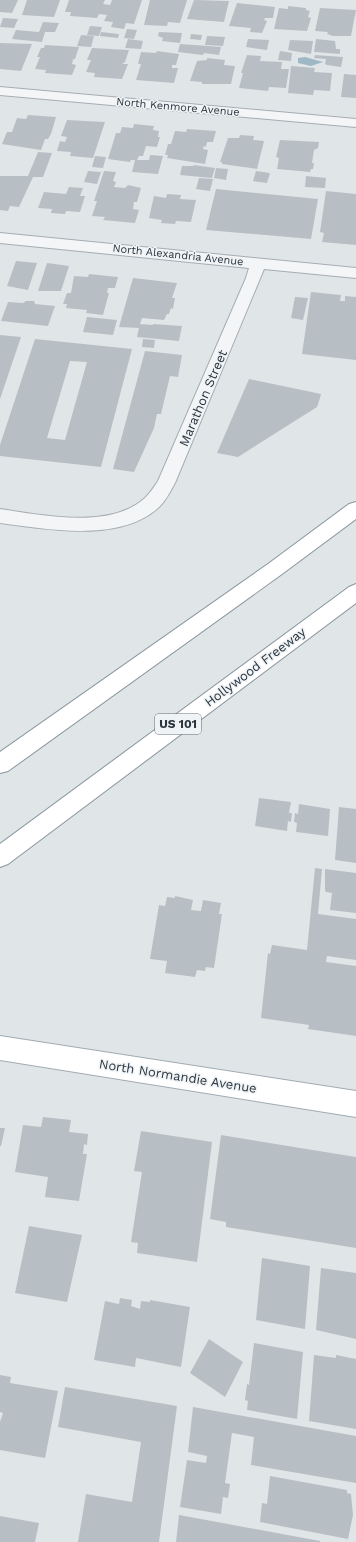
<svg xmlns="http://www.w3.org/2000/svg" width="356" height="1542" viewBox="0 0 356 1542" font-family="'Work Sans',sans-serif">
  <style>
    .water { fill: #9eb8c5 }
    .building { fill: #b8bfc4; fill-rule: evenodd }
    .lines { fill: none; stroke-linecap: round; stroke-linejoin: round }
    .minor-casing { stroke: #a6adb2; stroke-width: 2 }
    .major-casing { stroke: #a1abb2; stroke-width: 2 }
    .highway-casing { stroke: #89959d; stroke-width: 2 }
    .minor { fill: #f3f5f7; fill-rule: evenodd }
    .major { fill: #fff; fill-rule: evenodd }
    .highway { fill: #fff; fill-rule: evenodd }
    .labels { text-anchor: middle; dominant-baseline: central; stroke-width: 3; stroke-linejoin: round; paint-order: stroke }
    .far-street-label { font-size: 11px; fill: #2a353e; stroke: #f0f3f6 }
    .shield { fill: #f0f3f6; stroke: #656e75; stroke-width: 1 }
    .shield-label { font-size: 12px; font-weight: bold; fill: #2a353e }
    .street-label { font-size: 13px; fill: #2a353e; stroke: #f0f3f6 }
  </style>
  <rect width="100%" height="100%" fill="#e0e5e8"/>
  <!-- water -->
  <path class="water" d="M305,57L323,62L311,66L298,63V58Z"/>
  <!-- building -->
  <path class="building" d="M0,0H18L12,13L0,12Z
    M27,0H60L54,17L22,15Z
    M69,0H105L103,4L110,5L112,0H142L134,24L126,23L124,29L111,27L113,22L104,21L107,15L99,14L97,18L70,16L71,12H65Z
    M150,0H187L180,23L168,22L167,26L144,25Z
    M194,0L229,1L224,22L187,19Z
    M237,3L275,7L273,18H265L264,20L267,21L262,33L250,32L251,28L229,26Z
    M288,6L306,8V10L310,11L308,17L311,18L307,31L274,29L279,8L288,9Z
    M320,8L356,10L351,36H333L327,34L328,32L315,31Z
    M3,18L18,19L14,28L0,27Z
    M43,22L59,23L55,32H45L42,42L12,39L16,30L39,32Z
    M90,26L102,27L99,36L87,35Z
    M127,29L137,30L134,39L124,38Z
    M101,32L119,34L118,38L100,36Z
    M159,32L182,33L180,43L162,41L163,38L158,36Z
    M191,34L202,35L201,40L190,39Z
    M81,35L94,36L91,47L77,46Z
    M207,36L225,37L223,46L205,45Z
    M128,39L143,41L141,49L125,48Z
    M248,39L269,40L267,50L246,47Z
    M316,39L335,41L336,49H340V54L314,52Z
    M290,40L313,41L311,54L288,50Z
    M0,43L32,44L21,71L0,69Z
    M180,44L194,45L221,47L219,55L204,53L203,55L178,52Z
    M45,45L79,47L75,59L71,60H73L72,64L76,65L72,75L45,73L46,70L35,69L40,57H37L41,48H44Z
    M92,48L129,50L125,62L122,64H128L122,79L94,77L95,73L86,72L91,60H87Z
    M157,51L179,54L176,65H172V68H178L174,83L136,80L141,64H138L141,52L156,53Z
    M280,51L292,53L291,61L278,60Z
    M247,55L261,56L260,61L282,62L281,69H289L286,88L269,87L268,91L239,88L243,73H241Z
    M315,55L343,57L341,67L327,65L325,64L326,59L314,58Z
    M207,58L225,60L224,65L235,66L231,84H202V82L190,81L197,61L207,60Z
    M291,66L315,68L314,72L332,73L330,91L314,90L313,95L288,93Z
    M344,74L356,75V98L341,97Z
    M28,115L56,117L51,134L48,139H45L41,150L2,144L7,132H12L17,118L26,119Z
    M67,120L105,122L93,158L70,156L71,152L57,151L60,141L65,142L67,137L61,136Z
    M134,124L154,126L153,130L159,131L158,137H160L157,147L146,146L143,156H139L137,160H131L130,162L108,159L116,133H120L122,127L133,128Z
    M187,129L216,131L213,142H207L206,147L204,146L203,149L208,150L205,164L167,158L168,155H165L168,144H171L175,131L186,132Z
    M240,135L254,136L253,140L264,141L257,169L222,164V162H220L228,138H239Z
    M280,140L319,142L318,148L314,150L312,163H314L313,169H311L310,172L277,169L279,158L276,157Z
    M38,152L52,153L43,177H33L19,207L10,206L8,211L0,210V176H28Z
    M150,155L163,156L158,174L132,172L135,160H149Z
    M95,156L106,157L103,168L92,167Z
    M194,165L215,168L212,178L180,175L182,166H193Z
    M216,168L228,169L226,180L214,178Z
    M88,171L101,172L97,184L84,182Z
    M104,171L116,172L113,181L116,182L114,187L125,188L128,185L141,188L137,202H134L133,209L139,210L135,223L103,220L105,217L92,216L97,201H94Z
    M256,171L270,173L267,183L253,181Z
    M306,176L326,178L325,188L305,187Z
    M199,178L213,179L210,191L196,189Z
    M69,187L83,188L80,196H85L80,212L66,211L65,214L51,213L52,209L38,208L44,192L66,194Z
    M216,189L318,199L311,239L206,230Z
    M326,191L356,194V245L322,242L324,233L320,232Z
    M167,194L181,195L180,199L196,200L191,222L176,221L175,224L161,223L162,220L149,218L154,196L166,198Z
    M16,261L37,263L28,290L7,286Z
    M47,263L69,266L61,291H38Z
    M89,274L118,277L115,288H108L107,293H109L103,315L86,313L87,310L66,308L67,304H63L67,293H71L74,276L88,277Z
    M133,278L177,283L172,298H175L173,309L171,308L169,314H167L164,320L142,318L140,324L153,325V324L182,326L179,341L137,337L139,328L119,327Z
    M311,292L341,295L340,301H345V296L356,297V360L302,354Z
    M295,297L308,298L303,320L291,318Z
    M26,301H34L35,304L55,306L48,326L1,321L8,302L23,303Z
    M87,317L117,320L113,335L83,332Z
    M0,335L21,337L0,399Z
    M35,339L132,349L101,467L0,456V445ZM70,361L87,362L65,440L47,438Z
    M143,339L155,340L154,348L142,347Z
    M145,351L182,355L178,377L170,376L161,414H157L154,428L134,472L113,469Z
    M249,379L321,394L320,398L317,407L238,457L217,453Z
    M259,798L291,802L289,813H292L291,822L288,821L287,831L255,826Z
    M299,804L330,809L328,836L296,832L297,823L294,822L295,813L298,814Z
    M339,807L356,809V863L335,860Z
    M315,868L322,869L318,914L356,919V960L327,956L326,962L356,966V1036L308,1029L309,1025L261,1018L268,953L270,954L272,945L307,950Z
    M325,869L356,873V913L330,910L332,893L326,892L325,890Z
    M175,896L193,900L191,910L201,911L203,900L221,903L219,914H222L214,968L206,967L205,971L197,970L195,977L165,973L167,961L150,959L159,905L165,906L167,897L175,898Z
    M43,1117L71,1120L69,1132L88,1134L87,1145L84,1144L83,1154H87L79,1201L45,1197L48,1177L15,1172L23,1125L41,1127Z
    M0,1128H5L1,1146H0Z
    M141,1131L212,1142L197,1262L137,1253L138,1243L131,1242L142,1172L134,1171Z
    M221,1135L356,1157V1248L226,1227V1222L210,1219Z
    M29,1226L82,1235L67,1302L15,1293Z
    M262,1258L310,1266L305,1329L256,1320Z
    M321,1268L356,1273V1339L316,1330Z
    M120,1298L132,1300L131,1306L140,1309L141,1301L150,1302V1300L190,1307L181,1367L136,1358L135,1367L94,1360L105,1301L119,1304Z
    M209,1339L243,1362L225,1397L190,1373Z
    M254,1343L303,1352L297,1419L247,1410L248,1401L245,1400L247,1384L249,1385Z
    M314,1355L336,1358V1355L356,1359V1429L309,1421Z
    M0,1375L11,1377L10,1383L58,1391L45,1458L0,1450V1422L3,1413L0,1412Z
    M65,1387L177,1406L159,1542H78L86,1494L132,1502L141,1442L58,1427Z
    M193,1407L356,1436V1483L251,1465L254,1437L232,1433L225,1483L230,1484L228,1498L223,1497L221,1514L180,1507L187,1460L206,1463L207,1456L188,1452Z
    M270,1476L347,1490V1493L351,1494L353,1515L348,1539L260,1522L262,1503L267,1504Z
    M179,1515L320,1541V1542H176Z
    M0,1516L39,1523L35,1542H0Z"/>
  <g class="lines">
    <defs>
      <path id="minor" d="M0,87L356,119V127L0,95Z
        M0,233L356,268V278L264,269L175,483C170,492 165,502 158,508C119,543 47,529 0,523V509C42,515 110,530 145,498C150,493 154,487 158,481L246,278L249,268L0,243Z"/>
      <path id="major" d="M0,1036L356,1091V1117L0,1060Z"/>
      <path id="highway" d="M356,502V519L282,574L8,771L0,773V752L268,564L349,504Z
        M356,584V603L8,864L0,867V844L349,587Z"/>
    </defs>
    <!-- minor casing -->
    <use href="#minor" class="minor-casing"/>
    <!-- major casing -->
    <use href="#major" class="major-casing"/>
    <!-- highway casing -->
    <use href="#highway" class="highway-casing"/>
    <!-- minor -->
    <use href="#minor" class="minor"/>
    <!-- major -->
    <use href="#major" class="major"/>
    <!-- highway -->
    <use href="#highway" class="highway"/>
  </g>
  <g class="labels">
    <!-- far-street labels -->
    <g class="far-street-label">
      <text transform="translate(178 107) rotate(5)">North Kenmore Avenue</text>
      <text transform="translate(178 255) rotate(6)">North Alexandria Avenue</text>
    </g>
    <!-- shield labels -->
    <rect class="shield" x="155" y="714" width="46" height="20" rx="3"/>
    <g class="shield-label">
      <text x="178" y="724">US 101</text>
    </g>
    <!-- street labels -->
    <g class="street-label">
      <text transform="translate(203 398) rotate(-67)">Marathon Street</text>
      <text transform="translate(255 667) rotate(-37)">Hollywood Freeway</text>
      <text transform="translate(178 1076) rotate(9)">North Normandie Avenue</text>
    </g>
  </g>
</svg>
